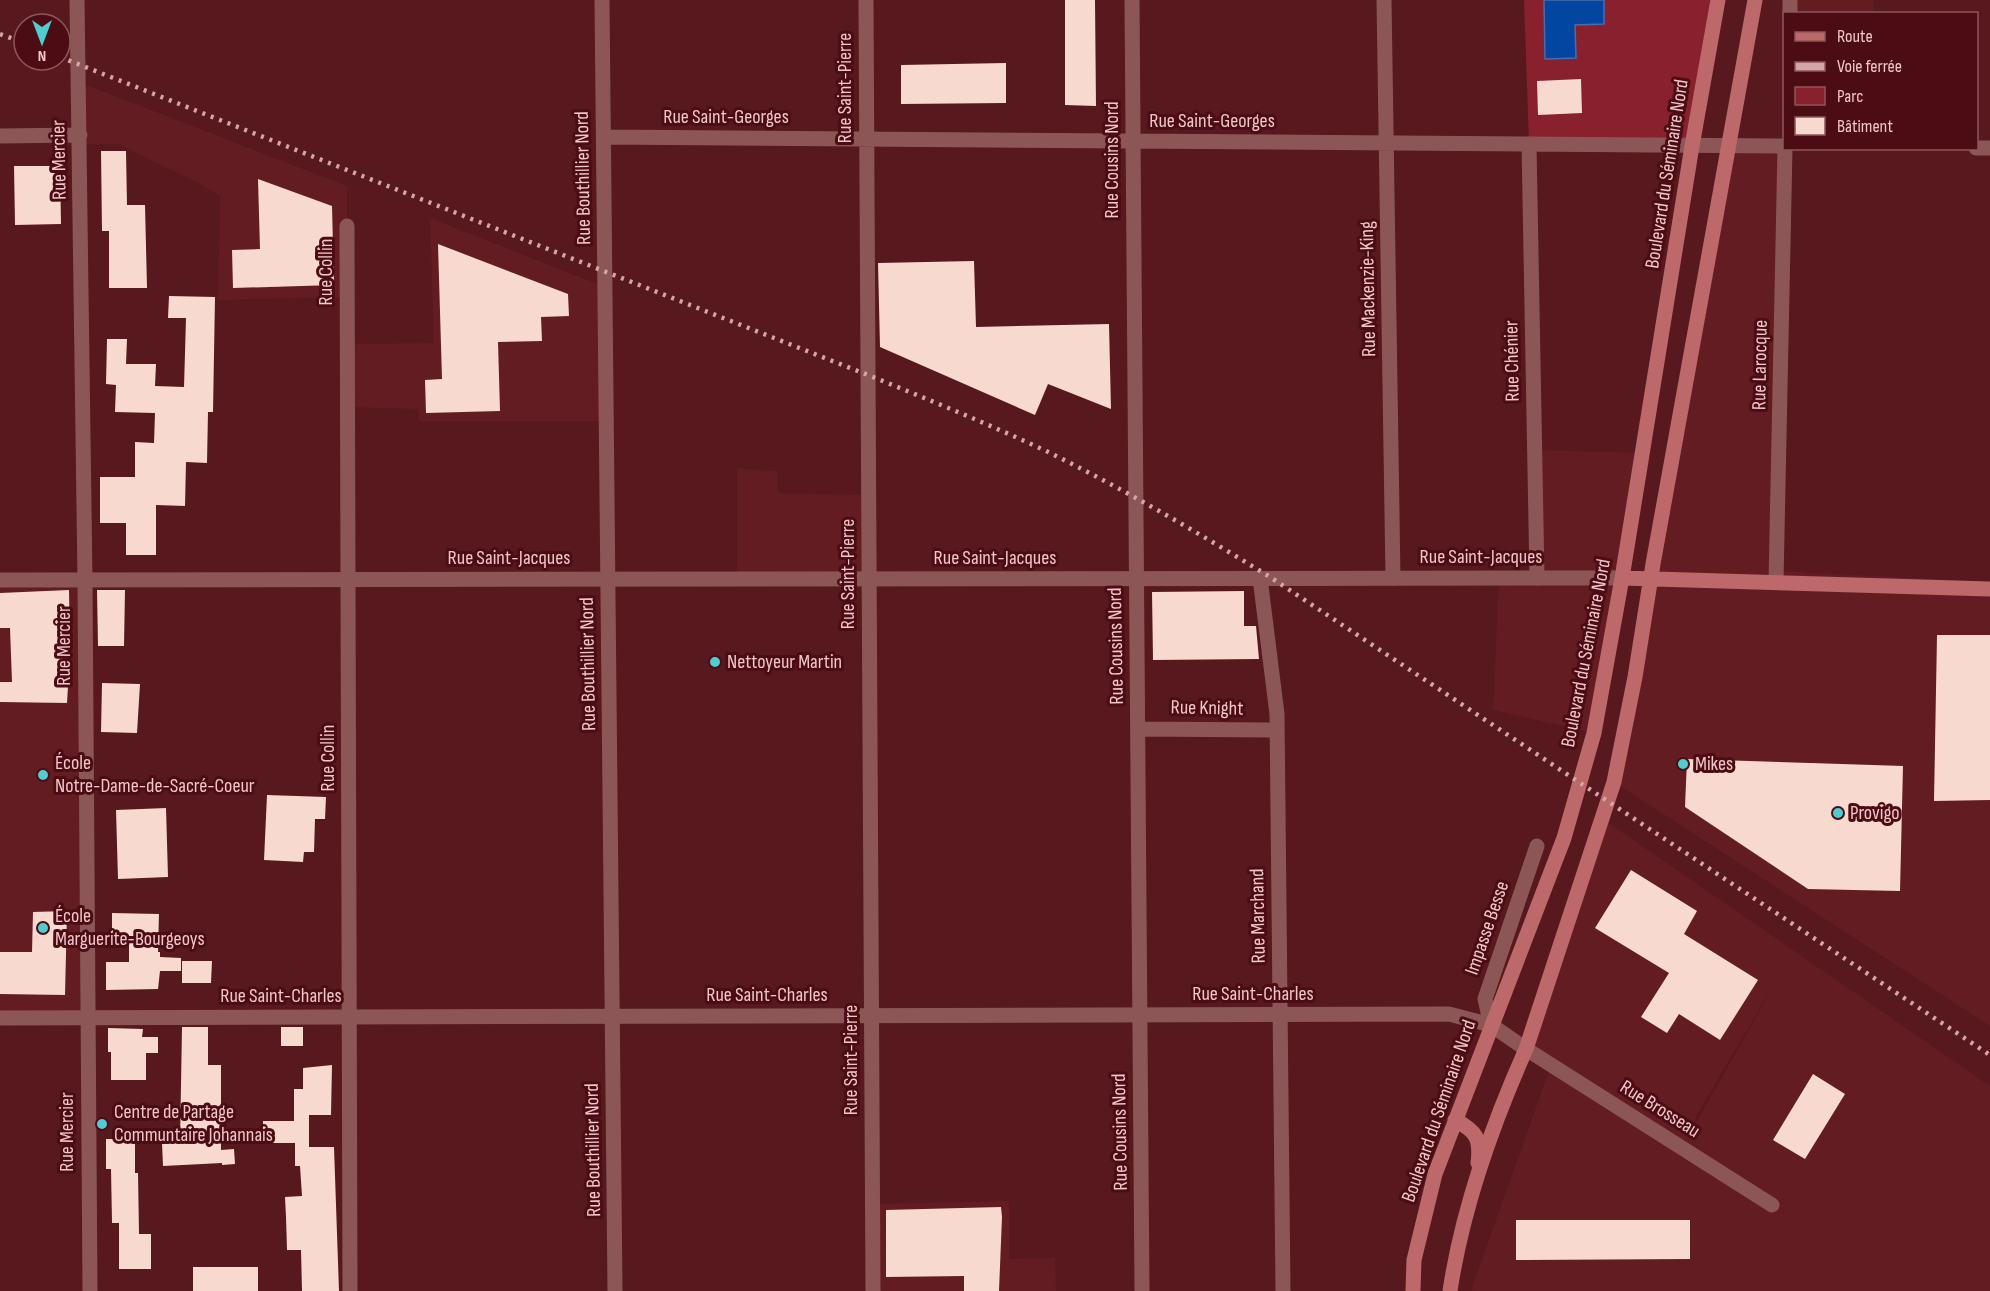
<svg xmlns="http://www.w3.org/2000/svg" width="1990" height="1291" viewBox="0 0 1990 1291" font-family="'Sofia Sans Condensed',sans-serif">
  <style>
    .built { fill: #641c23; fill-rule: evenodd }
    .green { fill: #89202d }
    .water { fill: #0246a1; stroke: #496dac; stroke-width: 1.5 }
    .building { fill: #f8d9cf }
    .lines { fill: none; stroke-linecap: round; stroke-linejoin: round }
    .minor { stroke: #8c5657; stroke-width: 15 }
    .tertiary { stroke: #8c5657; stroke-width: 15 }
    .secondary { stroke: #bd686a; stroke-width: 15 }
    .rail { stroke: #d4a7a7; stroke-width: 4.5; stroke-dasharray: 3 6; stroke-linecap: butt }
    .poi-dot { fill: #51ccd1; stroke: #4b0c14; stroke-width: 2 }
    .labels { text-anchor: middle; dominant-baseline: central; stroke-width: 6; stroke-linejoin: round; paint-order: stroke }
    .street-label { font-size: 20px; fill: #f0c7c6; stroke: #4b0c14 }
    .poi-label { font-size: 20px; fill: #f0c7c6; stroke: #4b0c14; text-anchor: start }
  </style>
  <rect width="100%" height="100%" fill="#57181e"/>
  <!-- built -->
  <path class="built" d="M1790,0H1874V13L1790,14Z
    M79,82L347,186V297L218,300L220,196L202,185L119,144H80Z
    M1729,146H1784L1777,571L1990,582V1026L1614,782Z
    M430,218L605,287L607,421H419L418,409L348,407V344L434,343Z
    M1534,450L1643,453L1594,733L1493,710L1499,578H1536Z
    M737,468L777,471L778,493L869,495V579H737Z
    M0,580H85L87,1018H0Z
    M1603,819L1990,1086V1291H1472L1475,1279L1551,1065L1526,1049ZM1769,993V994L1687,1139L1698,1113Z
    M1009,1201V1259L1055,1258L1056,1291H873V1204Z"/>
  <!-- green -->
  <path class="green" d="M1524,0H1718L1692,146L1529,144Z"/>
  <!-- water -->
  <path class="water" d="M1544,0H1604V24L1575,25L1576,58L1545,59Z"/>
  <!-- building -->
  <path class="building" d="M1065,0H1095L1096,106L1065,105Z
    M1006,63V103L901,104V65Z
    M1581,79L1582,113L1538,115L1537,81Z
    M101,151H126L127,205H145L147,288H109V231H102Z
    M14,166H60L61,224L15,225Z
    M258,179L332,206L334,285L233,288L232,250L260,249Z
    M438,244L568,294L569,316L541,317L542,341L498,342L500,411L426,413L425,380L442,379Z
    M974,261L976,327L1109,324L1111,409L1048,384L1035,415L880,347L878,263Z
    M169,296L215,297L213,412H208L207,463L186,462L185,506L156,505V555H126V523H100V477H135V442L154,443L155,413L115,412L116,385L106,384L107,339H127L126,364H156L155,386L184,387L186,318H168Z
    M69,590L70,653L67,703L0,702V682H12L10,628H0V593Z
    M97,590H125L124,646H98Z
    M1244,591V626H1256L1259,659L1153,660L1152,592Z
    M1937,635H1990V800L1934,801Z
    M102,683L140,684L137,733L101,732Z
    M1687,759L1903,766L1900,891L1808,889L1685,807Z
    M267,795L326,797L325,819H315L314,852H304L303,862L264,860Z
    M166,808L168,877L118,879L116,810Z
    M1631,870L1697,911L1684,934L1758,980L1720,1040L1679,1014L1667,1033L1641,1017L1669,973L1595,928Z
    M67,911L65,995L0,994V952H32L33,912Z
    M112,913L159,914L158,952H160V957L181,958V971H160L158,989L106,990V962H129V935H112Z
    M182,961H212L211,983H182Z
    M182,1027H208V1065H221V1150L234,1149L235,1164L222,1165V1163L163,1166L162,1143L180,1142Z
    M281,1027H303V1046H281Z
    M108,1028L143,1029L142,1037H158V1053H146V1080H111V1052H108Z
    M332,1065L331,1115H309V1147H334L339,1291H302L301,1250H287L286,1217L285,1197L302,1196L300,1166H295V1143H263V1121H294V1089H303V1068Z
    M1813,1074L1845,1094L1805,1159L1773,1140Z
    M106,1139H135V1173H138L139,1234H151V1269H119V1223H112L111,1169H106Z
    M1001,1207L1002,1217L999,1291H964V1276L886,1277V1210Z
    M1516,1220H1690V1259L1516,1260Z
    M193,1267H258V1291H193Z"/>
  <g class="lines">
    <!-- minor -->
    <path class="minor" d="M77,0L85,580L90,1291
      M602,0L615,1291
      M866,0L873,1291
      M1132,0L1142,1291
      M1384,0L1393,578
      M1790,14V0
      M0,136L80,135
      M604,137L1784,146
      M1529,144L1537,578
      M1976,148H1990
      M347,226L350,1291
      M1260,578L1277,714L1283,1291
      M1776,582L1785,148
      M1138,729L1277,730
      M1491,1025L1485,999L1537,846
      M1526,1049L1772,1205"/>
    <!-- tertiary -->
    <path class="tertiary" d="M0,580L1622,578
      M0,1018L1449,1014L1491,1025L1526,1049"/>
    <!-- secondary -->
    <path class="secondary" d="M1622,578L1990,589
      M1455,1120C1476,1131 1481,1138 1478,1163
      M1413,1291L1414,1260L1435,1174L1564,838L1594,733L1622,578L1692,146L1718,0
      M1450,1291C1462,1211 1493,1123 1526,1049L1614,782L1635,677L1653,564L1755,0"/>
    <!-- rail -->
    <path class="rail" d="M0,34L24,43
      M60,57L868,375C927,399 986,423 1044,450C1122,488 1197,532 1270,577L1990,1055"/>
  </g>
  <!-- markers -->
  <g class="poi-dot">
    <circle cx="715" cy="662" r="6"/>
    <circle cx="1683" cy="764" r="6"/>
    <circle cx="43" cy="775" r="6"/>
    <circle cx="1838" cy="813" r="6"/>
    <circle cx="43" cy="928" r="6"/>
    <circle cx="102" cy="1124" r="6"/>
  </g>
  <g class="labels">
    <!-- street labels -->
    <g class="street-label">
      <text transform="translate(845 88) rotate(-90)">Rue Saint-Pierre</text>
      <text x="726" y="117">Rue Saint-Georges</text>
      <text x="1212" y="121">Rue Saint-Georges</text>
      <text transform="translate(59 160) rotate(-91)">Rue Mercier</text>
      <text transform="translate(1112 160) rotate(-90)">Rue Cousins Nord</text>
      <text transform="translate(1667 174) rotate(-81)">Boulevard du Séminaire Nord</text>
      <text transform="translate(583 178) rotate(-91)">Rue Bouthillier Nord</text>
      <text transform="translate(326 272) rotate(-90)">Rue Collin</text>
      <text transform="translate(1368 289) rotate(-91)">Rue Mackenzie-King</text>
      <text transform="translate(1512 361) rotate(-91)">Rue Chénier</text>
      <text transform="translate(1760 365) rotate(-89)">Rue Larocque</text>
      <text x="1481" y="557">Rue Saint-Jacques</text>
      <text x="509" y="558">Rue Saint-Jacques</text>
      <text x="995" y="558">Rue Saint-Jacques</text>
      <text transform="translate(848 574) rotate(-90)">Rue Saint-Pierre</text>
      <text transform="translate(64 646) rotate(-90)">Rue Mercier</text>
      <text transform="translate(1116 646) rotate(-91)">Rue Cousins Nord</text>
      <text transform="translate(1586 653) rotate(-79)">Boulevard du Séminaire Nord</text>
      <text transform="translate(588 664) rotate(-91)">Rue Bouthillier Nord</text>
      <text transform="translate(1207 708) rotate(1)">Rue Knight</text>
      <text transform="translate(328 758) rotate(-90)">Rue Collin</text>
      <text transform="translate(1258 916) rotate(-91)">Rue Marchand</text>
      <text transform="translate(1487 928) rotate(-71)">Impasse Besse</text>
      <text x="1253" y="994">Rue Saint-Charles</text>
      <text x="767" y="995">Rue Saint-Charles</text>
      <text x="281" y="996">Rue Saint-Charles</text>
      <text transform="translate(851 1060) rotate(-90)">Rue Saint-Pierre</text>
      <text transform="translate(1660 1109) rotate(32)">Rue Brosseau</text>
      <text transform="translate(1439 1111) rotate(-71)">Boulevard du Séminaire Nord</text>
      <text transform="translate(67 1132) rotate(-90)">Rue Mercier</text>
      <text transform="translate(1120 1132) rotate(-91)">Rue Cousins Nord</text>
      <text transform="translate(593 1150) rotate(-91)">Rue Bouthillier Nord</text>
    </g>
    <!-- poi labels -->
    <g class="poi-label">
      <text x="727" y="662">Nettoyeur Martin</text>
      <text x="55" y="763">École<tspan x="55" dy="23">Notre-Dame-de-Sacré-Coeur</tspan></text>
      <text x="1695" y="764">Mikes</text>
      <text x="1850" y="813">Provigo</text>
      <text x="55" y="916">École<tspan x="55" dy="23">Marguerite-Bourgeoys</tspan></text>
      <text x="114" y="1112">Centre de Partage<tspan x="114" dy="23">Communtaire Johannais</tspan></text>
    </g>
  </g>
  <!-- legend -->
  <rect x="1783" y="12" width="195" height="138" fill="#4b0c14" stroke="#8d575b" stroke-width="1.5"/>
  <rect x="1795" y="32" width="30" height="9" fill="#bd686a" stroke="#8d575b" stroke-width="1.5"/>
  <text x="1837" y="42" font-size="18" fill="#f0c7c6">Route</text>
  <rect x="1795" y="62" width="30" height="9" fill="#d4a7a7" stroke="#8d575b" stroke-width="1.5"/>
  <text x="1837" y="72" font-size="18" fill="#f0c7c6">Voie ferrée</text>
  <rect x="1795" y="87" width="30" height="18" fill="#89202d" stroke="#8d575b" stroke-width="1.5"/>
  <text x="1837" y="102" font-size="18" fill="#f0c7c6">Parc</text>
  <rect x="1795" y="117" width="30" height="18" fill="#f8d9cf" stroke="#8d575b" stroke-width="1.5"/>
  <text x="1837" y="132" font-size="18" fill="#f0c7c6">Bâtiment</text>
  <!-- north arrow -->
  <g transform="translate(42 42) rotate(180)"><circle r="28" fill="#4b0c14" stroke="#8d575b" stroke-width="1.5"/>
  <path d="M0-4.5L10 22L0 15L-10 22Z" fill="#51ccd1"/>
  <text y="-9" font-size="16" font-weight="bold" text-anchor="middle" fill="#f0c7c6">N</text>
  </g>
</svg>
